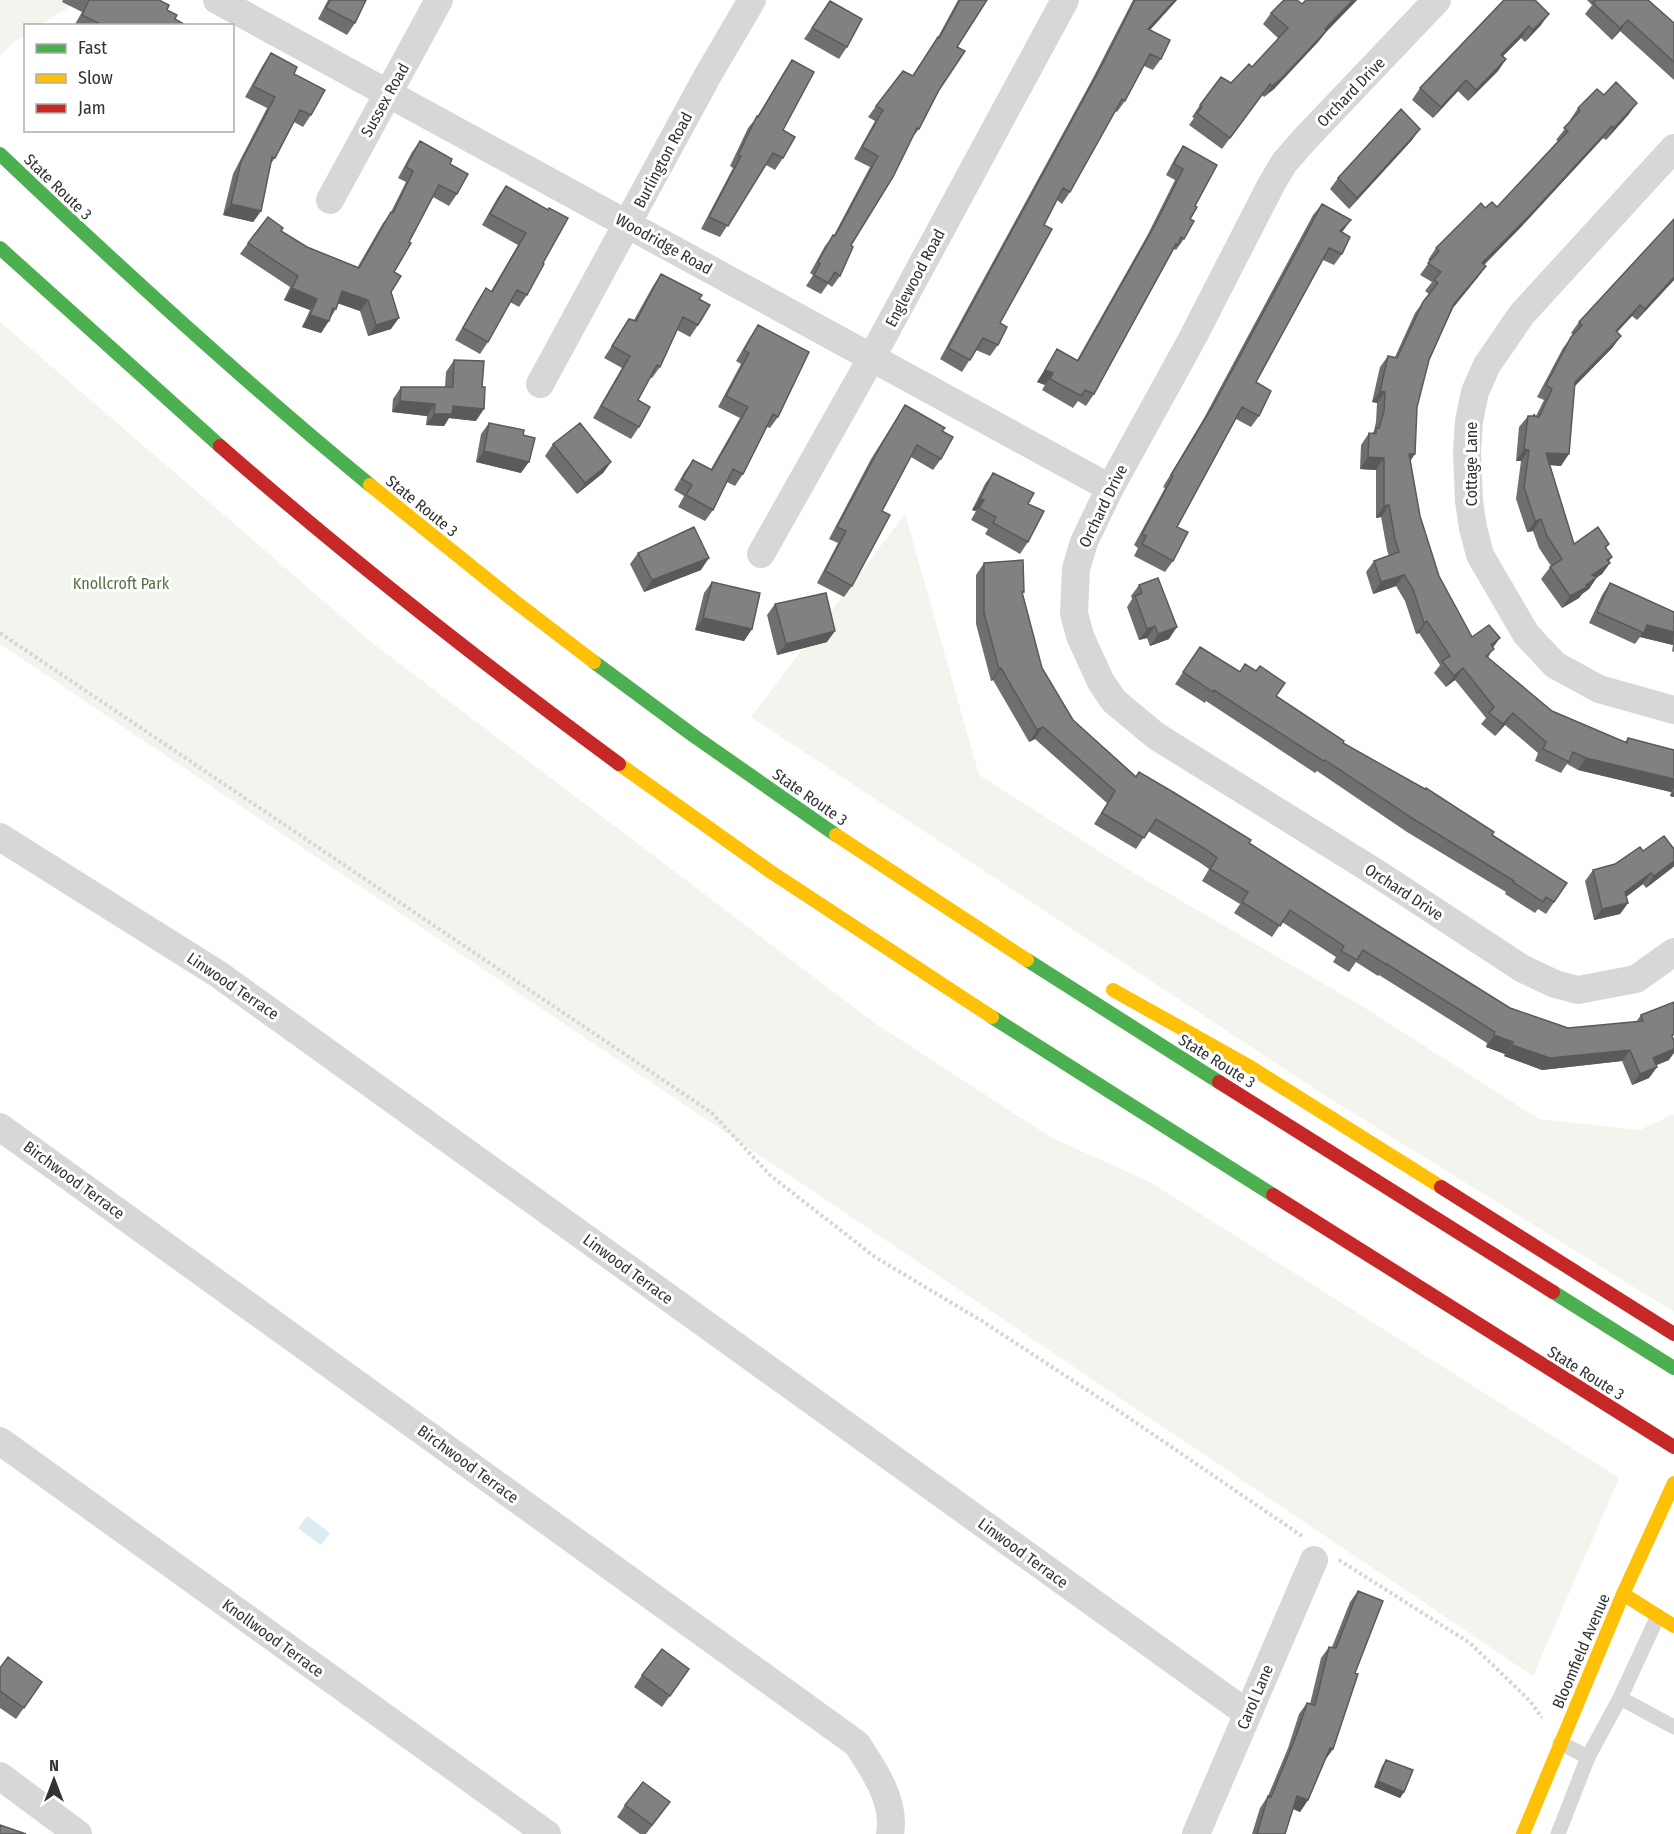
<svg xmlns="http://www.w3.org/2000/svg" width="1674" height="1834" viewBox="0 0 1674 1834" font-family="'Fira Sans Condensed',sans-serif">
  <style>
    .green { fill: #f1f5ed }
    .water { fill: #ddebf3 }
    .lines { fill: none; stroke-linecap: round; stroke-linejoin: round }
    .path { stroke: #d6d6d6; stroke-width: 4; stroke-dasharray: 3 3; stroke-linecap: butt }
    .lane { stroke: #d7d7d7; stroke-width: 15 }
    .street { stroke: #d7d7d7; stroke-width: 28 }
    .fast { stroke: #4caf50; stroke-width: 14 }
    .slow { stroke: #ffc107; stroke-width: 14 }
    .jam { stroke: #c62828; stroke-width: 14 }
    .wall { fill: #6f6f6f }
    .shaded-wall { fill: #5a5a5a }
    .building { fill: #818181; stroke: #5a5a5a; stroke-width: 1.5 }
    .labels { text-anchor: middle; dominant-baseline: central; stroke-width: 6; stroke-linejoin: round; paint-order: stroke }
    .street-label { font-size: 16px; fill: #333; stroke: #fff }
    .park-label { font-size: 16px; fill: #56703f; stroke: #fff }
  </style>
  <rect width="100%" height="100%" fill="#fff"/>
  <!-- green -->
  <path class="green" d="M0,0H80L40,25L26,26L25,35L13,43L0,56Z
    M0,322L371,642L876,1024L1052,1138L1150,1182L1619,1478L1533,1676L0,644Z
    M905,514L979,775L1132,872L1360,1005L1539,1119L1640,1130L1674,1114V1312L1324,1095L751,717Z"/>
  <!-- water -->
  <path class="water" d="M307,1516L330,1533L321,1545L298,1528Z"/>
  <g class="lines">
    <!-- path -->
    <path class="path" d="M0,633L712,1113L771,1176L875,1257L982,1321L1107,1403L1302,1536
      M1339,1560L1470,1643L1530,1701L1542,1718"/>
    <!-- lane -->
    <path class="lane" d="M1620,1698L1674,1727
      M1588,1757L1620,1698L1658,1616
      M1558,1834L1588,1757L1560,1743"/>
    <!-- street -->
    <path class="street" d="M217,0L1110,488
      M1437,0L1304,140L1284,163L1271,185L1192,339L1110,488L1084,542L1076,569L1074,613L1080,636L1101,682L1114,701L1156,736L1378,874L1523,969L1555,984L1578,990L1636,979L1674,952
      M1674,148L1522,314L1487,365L1475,392L1469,421L1467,452L1469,501L1473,528L1480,555L1526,634L1555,665L1599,689L1674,710
      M330,200L439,0
      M540,384L708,75L752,0
      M761,554L872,357L1065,0
      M0,837L218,974L1248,1714
      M0,1127L857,1744C874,1770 896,1802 890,1834
      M0,1441L547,1834
      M0,1776L78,1834
      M1196,1834L1314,1560"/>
    <!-- fast -->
    <path class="fast" d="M0,154C120,268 242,380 370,485
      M0,248L220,446
      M594,662L694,736L836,835
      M1027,960L1219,1082
      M992,1017L1273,1195
      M1553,1292L1674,1368"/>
    <!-- slow -->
    <path class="slow" d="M370,485L513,600L594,662
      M619,764L771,872L992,1017
      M836,835L1027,960
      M1113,990L1247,1065L1441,1187
      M1623,1594L1674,1626
      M1523,1834L1623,1594L1674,1483"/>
    <!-- jam -->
    <path class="jam" d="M220,446C348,558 482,663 619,764
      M1219,1082L1553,1292
      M1441,1187L1674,1334
      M1273,1195L1674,1447"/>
  </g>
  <!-- wall -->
  <path class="wall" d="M63,0H159L175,19L187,26H74L82,12L62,2Z
    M328,0H366L355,23L347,35L318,19Z
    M958,0H987L957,47L939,90L919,129L912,138L851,245L840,276L832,287L828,284L821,294L806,286L813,275L810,273L825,246L834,235L870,167L854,159L875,121L868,117L876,106L912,76L938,37Z
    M1133,0H1177L1150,30L1161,59L1153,70L1144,66L1125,101L1117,112L1115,111L1070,192L1062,204L1057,200L1044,225L1000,323L998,345L990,356L976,350L962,372L940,359L1093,78Z
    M1357,0L1326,32L1318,42L1274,89L1264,97L1262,95L1222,149L1189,125L1194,118L1192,117L1200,105L1252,67L1279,39L1263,24L1271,13L1302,4Z
    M1504,0L1541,25L1525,42L1521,38L1503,56L1506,59L1498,71L1468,101L1458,91L1433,118L1412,100L1420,88Z
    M1587,0H1648L1674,23V80L1620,31L1612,40L1585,14L1592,5Z
    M830,1L847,47L839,59L804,39Z
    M271,53L294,74L311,115L303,127L294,122L275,158L270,165L261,211L253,222L223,215L233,174L267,108L245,97L263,65Z
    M792,60L783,130V158L775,170L766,165L720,237L701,229L733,168L730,166L748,128L757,117L784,72Z
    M1604,95L1629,114L1606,140L1603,138L1521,227L1484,265L1486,266L1478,277L1453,308L1429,360L1417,407L1410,461L1420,516L1439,576L1472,637L1493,648L1488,658L1552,711L1625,742L1628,738L1674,750V797L1670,796L1671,792L1578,770L1567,764L1561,773L1535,761L1538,753L1505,725L1495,736L1481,724L1486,718L1455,680L1446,687L1434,673L1440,665L1419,633L1416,634L1405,601L1396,586L1373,594L1366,572L1374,561L1389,556L1387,550L1381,517L1376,518V470L1360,469L1361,445L1369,433H1372L1374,431L1376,422L1377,403L1372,402L1380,367L1388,356L1395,357L1415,313L1429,294L1425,291L1432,282L1420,275L1430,261L1428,260L1436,248L1485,208L1497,207L1558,141L1556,140L1571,121L1570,120L1578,108Z
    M1412,140L1349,209L1330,189L1338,178Z
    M420,141L450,164L457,194L449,206L433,197L409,242L394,272L391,292V329L368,336L360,311L338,303L336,309L321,333L302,327L310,310L284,300L290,287L240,254L248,243L281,231L307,247L357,268L383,223L390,214L406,182L398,178L412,152Z
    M1183,146L1195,206L1184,239L1176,250L1174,249L1170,256L1094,394L1086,406L1078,401L1073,408L1042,390L1045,385L1037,382L1057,349L1077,360L1147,236L1175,180L1166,175L1175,158Z
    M506,186L543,263L527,295L519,307L510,302L488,342L480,354L455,340L478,300L486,288L491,291L518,245L482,225L498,197Z
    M1322,204L1342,232V254L1334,265L1323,260L1256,382L1259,416L1251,427L1236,419L1177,527L1173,561L1165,572L1134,556L1138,548L1134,545L1165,488L1163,487L1204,418L1313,215Z
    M661,274L699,299L698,325L690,337L677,330L660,367L652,378H650L638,400L639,427L631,439L593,418L622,368L604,358L629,319L634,320L653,286Z
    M1674,280L1637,320L1632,316L1617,332L1613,347L1575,386L1561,466L1550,465L1574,544H1609L1606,548L1610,563L1602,574L1597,577L1589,589L1582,594L1579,598L1562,608L1541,579L1551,566L1539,548L1533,531L1527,532L1516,499L1521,461H1516L1519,427L1528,416H1533L1534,414L1535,416H1536L1544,400L1537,397L1563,348L1573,335L1571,333L1579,322Z
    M758,325L778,417L770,428L767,427L743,474L735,486L727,482L713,510L705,521L678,507L684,496L674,490L685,471L693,460L711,469L740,418L718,407L741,364L736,361L750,337Z
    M454,360L476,421L449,418L444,426L426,425L427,416L392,412L393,399L401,387H445L446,372Z
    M905,405L942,431L941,459L933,470L911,457L882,511L852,586L844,597L817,583L838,543L829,539L871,459Z
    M489,423L523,435L521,473L476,462L481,434Z
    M553,444L611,462L603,473L577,494L545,456Z
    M993,473L1028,504V542L1020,554L985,534L988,529L971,520L976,511L972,510L985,484Z
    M638,553L701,570L644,592L630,564Z
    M984,563L1024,592L1022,594L1042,668L1073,720L1136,776L1249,843L1382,928L1510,1008L1568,1028L1636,1022L1641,1015L1669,1060L1656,1065L1657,1067L1649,1078L1632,1085L1622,1061L1542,1070L1504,1056L1505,1054L1486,1047L1487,1043L1379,975L1378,976L1356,962L1349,972L1333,962L1336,957L1282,922L1272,937L1234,913L1240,904L1202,881L1209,869L1199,862L1148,831L1136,849L1094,824L1107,803L1035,739L1029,742L993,680L991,681L976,624V575Z
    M712,582L752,629L744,641L695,630L704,593Z
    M1610,583L1674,612V652L1672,651L1673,645L1640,637L1635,644L1589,623L1602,595Z
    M1139,585L1169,639L1150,646L1147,638L1139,640L1127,607L1132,599L1131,596Z
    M775,604L827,642L777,655L767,615Z
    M1200,647L1276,696L1343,743L1492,835L1567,883L1546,914L1538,909L1535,913L1505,894L1506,892L1407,832L1317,771L1315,773L1206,701L1205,703L1175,684Z
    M1674,849V866L1672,868L1646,888L1643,884L1626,897L1628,903L1620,914L1594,920L1585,881L1593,870L1615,864L1643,851Z
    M1358,1591L1355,1673L1333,1749L1325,1760L1308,1800L1300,1812L1293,1809L1285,1834H1252L1260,1808L1268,1796L1288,1748L1299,1714L1307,1703L1310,1704L1321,1658L1329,1647H1332L1350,1602Z
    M0,1668L42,1682L16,1719L0,1708Z
    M689,1669L662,1707L634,1687L642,1675Z
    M1386,1760L1404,1792L1400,1798L1374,1787L1382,1766Z
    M625,1805L662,1813L646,1834H640L617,1817Z"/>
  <!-- shaded-wall -->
  <path class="shaded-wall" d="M1175,0H1177L1140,41L1148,29Z
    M1353,0H1357L1326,32L1318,42L1274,89L1264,97L1272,86Z
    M1549,14L1541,25L1525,42L1533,30Z
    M1628,20L1620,31L1612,40L1620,28Z
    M1529,26L1521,38L1493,66L1501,55Z
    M1506,59L1498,71L1468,101L1476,90Z
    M1466,80L1458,91L1433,118L1441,107Z
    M1637,103L1629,114L1606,140L1614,128Z
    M1612,126L1603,138L1521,227L1474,275L1482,263Z
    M1420,129L1412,140L1349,209L1357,198Z
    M231,204L261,211L253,222L223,215Z
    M1351,220L1343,231L1332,243L1340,231Z
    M1486,266L1478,277L1446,316L1454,304Z
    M1674,277V280L1637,320L1645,309Z
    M292,288L317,299L310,310L284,300Z
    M342,291L368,300L360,311L334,302Z
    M1640,305L1632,316L1608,342L1616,331Z
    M310,315L329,321L321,333L302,327Z
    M399,318L391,329L368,336L376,325Z
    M1621,336L1613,347L1567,394L1575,382Z
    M1045,370L1053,373L1045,385L1037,382Z
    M1380,391L1385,392L1377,403L1372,402Z
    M400,401L435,404L427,416L392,412Z
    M453,406L484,409L476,421L449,418L444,426L426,425L434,414Z
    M1524,449L1529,450L1521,461H1516Z
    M484,451L529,462L521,473L476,462Z
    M1546,453L1569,454L1561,466L1538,464Z
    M1409,454H1415L1407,466Z
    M1368,457L1384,458L1376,470L1360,469Z
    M611,462L603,473L577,494L585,483Z
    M980,499L984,500L976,511L972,510Z
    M1389,505L1381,517L1376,518L1384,506Z
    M1541,519L1533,531L1527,532L1535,521Z
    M1612,557L1606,565L1610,563L1602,574L1590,582L1597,577L1589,589L1582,594L1579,598L1562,608L1570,596L1607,560Z
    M709,558L701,570L644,592L652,580Z
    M1404,575L1396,586L1373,594L1381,582Z
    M703,618L752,629L744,641L695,630Z
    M1427,621L1419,633L1416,634L1424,623Z
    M1647,625L1674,632L1673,645L1640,637Z
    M1155,626L1147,638L1139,640L1147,629Z
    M1177,627L1169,639L1150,646L1158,634Z
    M835,631L827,642L777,655L786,644Z
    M1500,638L1492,649L1491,645Z
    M1001,668L993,680L991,681L999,669Z
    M1463,668L1455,680L1446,687L1454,676Z
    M1513,713L1505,725L1495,736L1503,724Z
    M1043,727L1035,739L1029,742L1037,730Z
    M1586,758L1674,779V788L1671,792L1578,770Z
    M1674,791V797L1670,796Z
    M1674,861V866L1672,868L1646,888L1654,876Z
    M1651,873L1643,884L1617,904L1625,892Z
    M1628,903L1620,914L1594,920L1602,909Z
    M1494,1035L1513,1042L1505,1054L1486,1047Z
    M1512,1045L1630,1050L1622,1061L1542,1070L1504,1056Z
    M1674,1049V1053L1669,1060L1645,1070L1653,1058Z
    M1657,1067L1649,1078L1632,1085L1640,1074Z
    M1330,1748L1333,1749L1325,1760Z
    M1378,1781L1404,1792L1400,1798L1374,1787Z
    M1297,1796L1308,1800L1300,1812L1289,1807Z"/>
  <!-- building -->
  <path class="building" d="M89,0H159L169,5L167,10L177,15L175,19L187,26H104L82,15Z
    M330,0H366L355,23L326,8Z
    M960,0H987L957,47L965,51L939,90L919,129L917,128L893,177L851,245L853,247L840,276L835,272L828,283L814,275L820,264L818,262L833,235L835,236L878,156L862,147L883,110L876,106L903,71L913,76L938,37L939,38Z
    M1135,0H1175L1148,29L1170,40L1161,59L1150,54L1125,101L1122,99L1070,192L1063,188L1044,225L1052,229L1000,323L1007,327L998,345L983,338L970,360L948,348L1101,67Z
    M1284,0H1297L1302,4L1306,0H1353L1325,29L1326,31L1282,78L1272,86L1270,84L1230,138L1197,113L1202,107L1200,105L1221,77L1231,83L1249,64L1252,67L1288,28L1271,13Z
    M1504,0H1535L1549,14L1533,30L1529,26L1501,55L1506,59L1476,90L1466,80L1441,107L1420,88Z
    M1596,0H1648L1674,23V62L1628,20L1620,28L1593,3Z
    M830,1L862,19L847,47L812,28Z
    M271,53L297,67L294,74L325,90L311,115L300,110L275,158L272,157L261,211L231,204L241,162L275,97L253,86Z
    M792,60L814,72L783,130L795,137L783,158L773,153L728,226L709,217L741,156L738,155L757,116L758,117Z
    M1616,82L1637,103L1614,128L1612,126L1529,216L1482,263L1486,266L1454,304L1429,360L1417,407L1415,454H1409L1420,516L1439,576L1472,637L1489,625L1500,638L1491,645L1494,649L1486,656L1552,711L1627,743L1628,738L1674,750V779L1586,758L1573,752L1569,762L1543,749L1546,742L1513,713L1503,724L1489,713L1494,707L1463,668L1454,676L1442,661L1450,656L1427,621L1424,623L1413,589L1404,575L1381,582L1374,561L1399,552L1395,539L1389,505L1384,506V458L1368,457L1369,433L1376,434V428H1379L1384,411L1385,392L1380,391L1388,356L1397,358L1423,302L1438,283L1434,280L1441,272L1428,263L1439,251L1436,248L1481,203L1485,208L1492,202L1497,207L1568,131L1564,128L1580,111L1578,108L1597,89L1604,95Z
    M1401,109L1420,129L1357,198L1338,178Z
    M420,141L452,159L450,164L468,174L457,194L439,185L409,242L411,243L394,272L401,276L391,292L399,318L376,325L368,300L342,291L336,309L333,308L329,321L310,315L317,299L292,288L298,276L248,243L268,217L283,228L281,231L307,247L359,268L391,212L393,213L413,171L406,167Z
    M1183,146L1217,165L1195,206L1197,207L1190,219L1194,221L1184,239L1181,237L1178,245L1176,244L1094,394L1085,390L1081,396L1050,379L1053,373L1045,370L1057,349L1078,361L1155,225L1183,169L1174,164Z
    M506,186L548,210L549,208L568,218L543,263L544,264L527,295L517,290L488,342L463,328L486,288L492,292L526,233L490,214Z
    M1322,204L1351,220L1340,231L1350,237L1342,254L1329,248L1256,382L1271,391L1259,416L1242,407L1177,527L1188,532L1173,561L1142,544L1146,536L1142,534L1173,476L1171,475L1213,406Z
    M1674,219V277L1645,309L1640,305L1616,331L1621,336L1575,382L1569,454L1546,453L1574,544L1598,527L1609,544L1605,547L1612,557L1607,560L1610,563L1592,575L1597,577L1586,585L1587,587L1570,596L1550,567L1562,559L1547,536L1541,519L1535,521L1524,487L1529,450L1524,449L1528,416H1534V414L1535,416L1539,417L1552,389L1546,385L1571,337L1582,325L1579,322Z
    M661,274L702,295L699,299L710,305L698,325L683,317L660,367L657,365L638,400L650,407L639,427L601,406L630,356L612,346L629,319L636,321Z
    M758,325L809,352L778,417L773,414L743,474L733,469L713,510L686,495L692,485L682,479L693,460L712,470L748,407L726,396L749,353L744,350Z
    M454,360L484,361L482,387H485L484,409L453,406L452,414H434L435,404L400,401L401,387H453Z
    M905,405L945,428L942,431L953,437L941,459L917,445L882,511L890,515L852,586L825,571L846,531L837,527L880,447Z
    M489,423L524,430L523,435L535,438L529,462L484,451Z
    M580,423L611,462L585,483L553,444Z
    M993,473L1034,493L1028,504L1044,511L1028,542L993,523L996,517L979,508L984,500L980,499Z
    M694,527L709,558L652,580L638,553Z
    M1023,560L1024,592H1022L1042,668L1073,720L1136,777L1139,772L1173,792L1251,840L1249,843L1382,928L1510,1008L1568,1028L1643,1021L1641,1015L1674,1002V1034L1672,1036L1674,1041V1049L1653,1058L1657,1067L1640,1074L1630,1050L1550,1058L1512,1045L1513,1042L1494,1035L1495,1032L1387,964V965L1363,950L1357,960L1341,951L1344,946L1290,910L1280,926L1242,902L1248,892L1210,869L1217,858L1207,850L1156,819L1144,838L1102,813L1115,791L1043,727L1037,730L1001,668L999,669L984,613V563Z
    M1158,578L1177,627L1158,634L1155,626L1147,629L1135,596L1142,593L1139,585Z
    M712,582L760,593L752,629L703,618Z
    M1610,583L1674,612V632L1647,625L1644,633L1597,612Z
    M826,593L835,631L786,644L775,604Z
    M1200,647L1240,672L1245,664L1256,671L1260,666L1285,683L1276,696L1344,741L1343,743L1425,789L1426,788L1494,832L1492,835L1567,883L1554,902L1546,897L1543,902L1513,882L1514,881L1415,820L1325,760L1323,761L1214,690L1213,692L1183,672Z
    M1664,836L1674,849V861L1654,876L1651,873L1625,892L1628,903L1602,909L1593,870L1615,864L1640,847L1643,851Z
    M1358,1591L1383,1601L1355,1673L1358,1674L1333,1749L1330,1748L1308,1800L1297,1796L1285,1834H1257L1268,1796L1271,1797L1296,1736L1307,1703L1315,1705L1329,1647L1336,1648Z
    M662,1649L689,1669L670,1696L642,1675Z
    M8,1657L42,1682L24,1708L0,1691V1668Z
    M1386,1760L1413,1770L1404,1792L1378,1781Z
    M643,1782L670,1802L652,1825L625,1805Z
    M0,1825L26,1834H0Z"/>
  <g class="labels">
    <!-- street labels -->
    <g class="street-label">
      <text transform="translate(1351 92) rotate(-46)">Orchard Drive</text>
      <text transform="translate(385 100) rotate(-61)">Sussex Road</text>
      <text transform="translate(663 160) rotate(-62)">Burlington Road</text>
      <text transform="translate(58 187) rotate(44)">State Route 3</text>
      <text transform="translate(664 244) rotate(29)">Woodridge Road</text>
      <text transform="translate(915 278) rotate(-62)">Englewood Road</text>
      <text transform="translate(1471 464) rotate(-90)">Cottage Lane</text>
      <text transform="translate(422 506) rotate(39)">State Route 3</text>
      <text transform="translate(1103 506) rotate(-64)">Orchard Drive</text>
      <text transform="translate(810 797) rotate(35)">State Route 3</text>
      <text transform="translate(1404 892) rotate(33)">Orchard Drive</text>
      <text transform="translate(233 986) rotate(34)">Linwood Terrace</text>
      <text transform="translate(1217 1061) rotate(32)">State Route 3</text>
      <text transform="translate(74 1180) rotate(36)">Birchwood Terrace</text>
      <text transform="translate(628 1269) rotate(36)">Linwood Terrace</text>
      <text transform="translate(1586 1373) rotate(32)">State Route 3</text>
      <text transform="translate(468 1464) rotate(36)">Birchwood Terrace</text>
      <text transform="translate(1023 1553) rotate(36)">Linwood Terrace</text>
      <text transform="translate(273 1638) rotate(36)">Knollwood Terrace</text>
      <text transform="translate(1581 1651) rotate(-67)">Bloomfield Avenue</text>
      <text transform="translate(1255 1697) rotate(-67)">Carol Lane</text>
    </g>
    <!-- park labels -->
    <g class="park-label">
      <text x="121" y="583">Knollcroft Park</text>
    </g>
  </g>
  <!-- legend -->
  <rect x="24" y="24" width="210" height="108" fill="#ffffff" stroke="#adadad" stroke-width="1.5"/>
  <rect x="36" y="44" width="30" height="9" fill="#4caf50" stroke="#adadad" stroke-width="1.5"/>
  <text x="78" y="54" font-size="18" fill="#333333">Fast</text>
  <rect x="36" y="74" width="30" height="9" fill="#ffc107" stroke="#adadad" stroke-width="1.5"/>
  <text x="78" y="84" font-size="18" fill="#333333">Slow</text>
  <rect x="36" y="104" width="30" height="9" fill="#c62828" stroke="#adadad" stroke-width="1.5"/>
  <text x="78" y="114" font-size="18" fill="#333333">Jam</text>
  <!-- north arrow -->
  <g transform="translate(54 1780)" stroke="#ffffff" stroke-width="4.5" paint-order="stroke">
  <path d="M0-4.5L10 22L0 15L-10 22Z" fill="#333333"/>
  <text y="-9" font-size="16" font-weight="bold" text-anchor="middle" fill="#333333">N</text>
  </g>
</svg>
